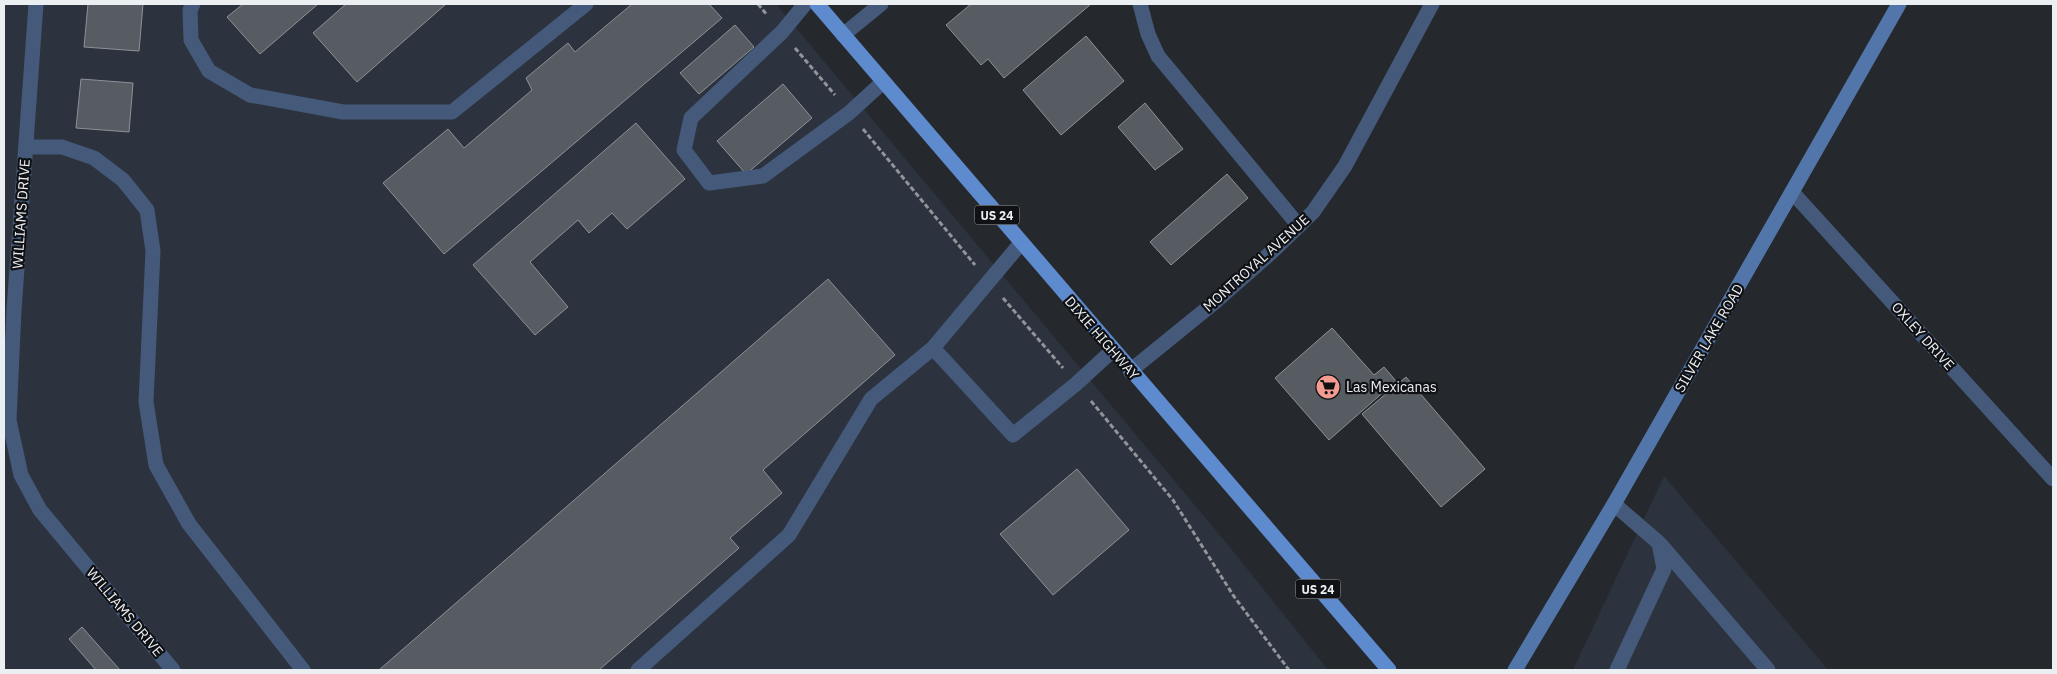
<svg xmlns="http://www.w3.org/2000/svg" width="2057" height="674" viewBox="0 0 2057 674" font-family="'IBM Plex Sans',sans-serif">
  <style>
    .built { fill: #2c333e }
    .building { fill: #575b62; stroke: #8d9299 }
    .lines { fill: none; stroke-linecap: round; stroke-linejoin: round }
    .path { stroke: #919498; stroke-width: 3; stroke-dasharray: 5 2.5; stroke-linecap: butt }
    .lane { stroke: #455a7b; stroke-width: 15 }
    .street { stroke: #455a7b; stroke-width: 15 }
    .secondary { stroke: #5376aa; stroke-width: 15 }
    .primary { stroke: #5e8ace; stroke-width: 15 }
    .labels { text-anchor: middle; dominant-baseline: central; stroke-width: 4.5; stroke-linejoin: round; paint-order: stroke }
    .shield { fill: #101114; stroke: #aaacaf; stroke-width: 1 }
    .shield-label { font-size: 12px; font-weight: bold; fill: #eceff2 }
    .street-label { font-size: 14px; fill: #eceff2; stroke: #101114 }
    .poi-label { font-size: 14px; fill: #eceff2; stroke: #101114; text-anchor: start }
  </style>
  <rect width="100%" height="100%" fill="#25292e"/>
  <!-- built -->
  <path class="built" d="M4,4H776L1228,545L1328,670H4Z
    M1664,476L1828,670H1573Z"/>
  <!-- building -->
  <path class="building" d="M88,4H143L139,51L84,47Z
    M243,4H318L260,54L227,17Z
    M346,4H446L357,82L313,33Z
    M632,4H709L722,18L444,254L383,183L448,129L464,148L532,90L526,78L568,43L575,52Z
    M971,4H1091L1004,78L988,59L981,65L946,25Z
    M735,25L754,47L699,94L680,73Z
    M1086,36L1124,81L1061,135L1023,90Z
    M81,79L133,83L129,132L76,128Z
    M783,84L812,118L746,174L717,141Z
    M1145,103L1183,149L1155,170L1118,127Z
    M636,123L685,179L627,229L612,213L589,233L578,220L530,262L568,307L535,335L473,265Z
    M1227,174L1248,198L1171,265L1150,242Z
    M828,279L895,355L763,470L782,493L730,538L739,548L599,670H379Z
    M1332,328L1374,375L1384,367L1396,381L1329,440L1275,378Z
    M1406,377L1485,469L1441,507L1362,414Z
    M1077,469L1129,530L1053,595L1000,534Z
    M82,627L120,670H96L69,639Z"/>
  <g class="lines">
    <!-- path -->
    <path class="path" d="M758,4L767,15
      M795,48L835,95
      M863,129L975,265
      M1003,298L1063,368
      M1091,401L1173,500L1233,595L1289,670"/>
    <!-- lane -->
    <path class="lane" d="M193,4L190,10L191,40L209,71L250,95L343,112H452L586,4
      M805,4L782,32L691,118L684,150L709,183L763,176L849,113L883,82
      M1140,4L1148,34L1158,56L1299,226
      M26,147H62L94,158L123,180L147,210L153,251L146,402L156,465L189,524L303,670
      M933,348L1013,435L1076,384L1113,350
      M1614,504L1659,543L1664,569L1617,670
      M1660,544L1768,670
      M638,670L789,535L871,399L933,348L1021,243"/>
    <!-- street -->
    <path class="street" d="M36,4L14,310L9,420L21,475L40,510L173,670
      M843,35L881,4
      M1793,193L2053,479
      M1130,371L1215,302L1275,249L1313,212L1345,166L1432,4"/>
    <!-- secondary -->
    <path class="secondary" d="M1515,670L1614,504L1899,4"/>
    <!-- primary -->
    <path class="primary" d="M817,4L1389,670"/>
  </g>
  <!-- icons -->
  <defs>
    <symbol id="supermarket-disc" viewBox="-11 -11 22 22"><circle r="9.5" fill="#f59c92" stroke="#101114"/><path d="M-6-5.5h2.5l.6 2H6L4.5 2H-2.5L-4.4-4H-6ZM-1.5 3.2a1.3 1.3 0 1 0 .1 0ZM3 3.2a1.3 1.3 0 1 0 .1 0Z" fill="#111"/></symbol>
  </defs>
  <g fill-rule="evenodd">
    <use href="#supermarket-disc" x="1314" y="373" width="28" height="28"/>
  </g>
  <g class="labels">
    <!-- shield labels -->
    <g class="shield">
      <rect x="974.5" y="205.5" width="45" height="19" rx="4"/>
      <rect x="1295.5" y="579.5" width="45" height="19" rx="4"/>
    </g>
    <g class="shield-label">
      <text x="997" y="215">US 24</text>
      <text x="1318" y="589">US 24</text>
    </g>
    <!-- street labels -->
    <g class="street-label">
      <text transform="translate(21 214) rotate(-86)">WILLIAMS DRIVE</text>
      <text transform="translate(1256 263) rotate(-42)">MONTROYAL AVENUE</text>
      <text transform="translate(1923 336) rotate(48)">OXLEY DRIVE</text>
      <text transform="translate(1102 338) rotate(49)">DIXIE HIGHWAY</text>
      <text transform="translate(1709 338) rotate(-60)">SILVER LAKE ROAD</text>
      <text transform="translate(125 612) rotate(50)">WILLIAMS DRIVE</text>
    </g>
    <!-- poi labels -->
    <g class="poi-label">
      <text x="1346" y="387">Las Mexicanas</text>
    </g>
  </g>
  <!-- border -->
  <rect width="2057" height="674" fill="none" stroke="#eceff2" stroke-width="10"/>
</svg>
